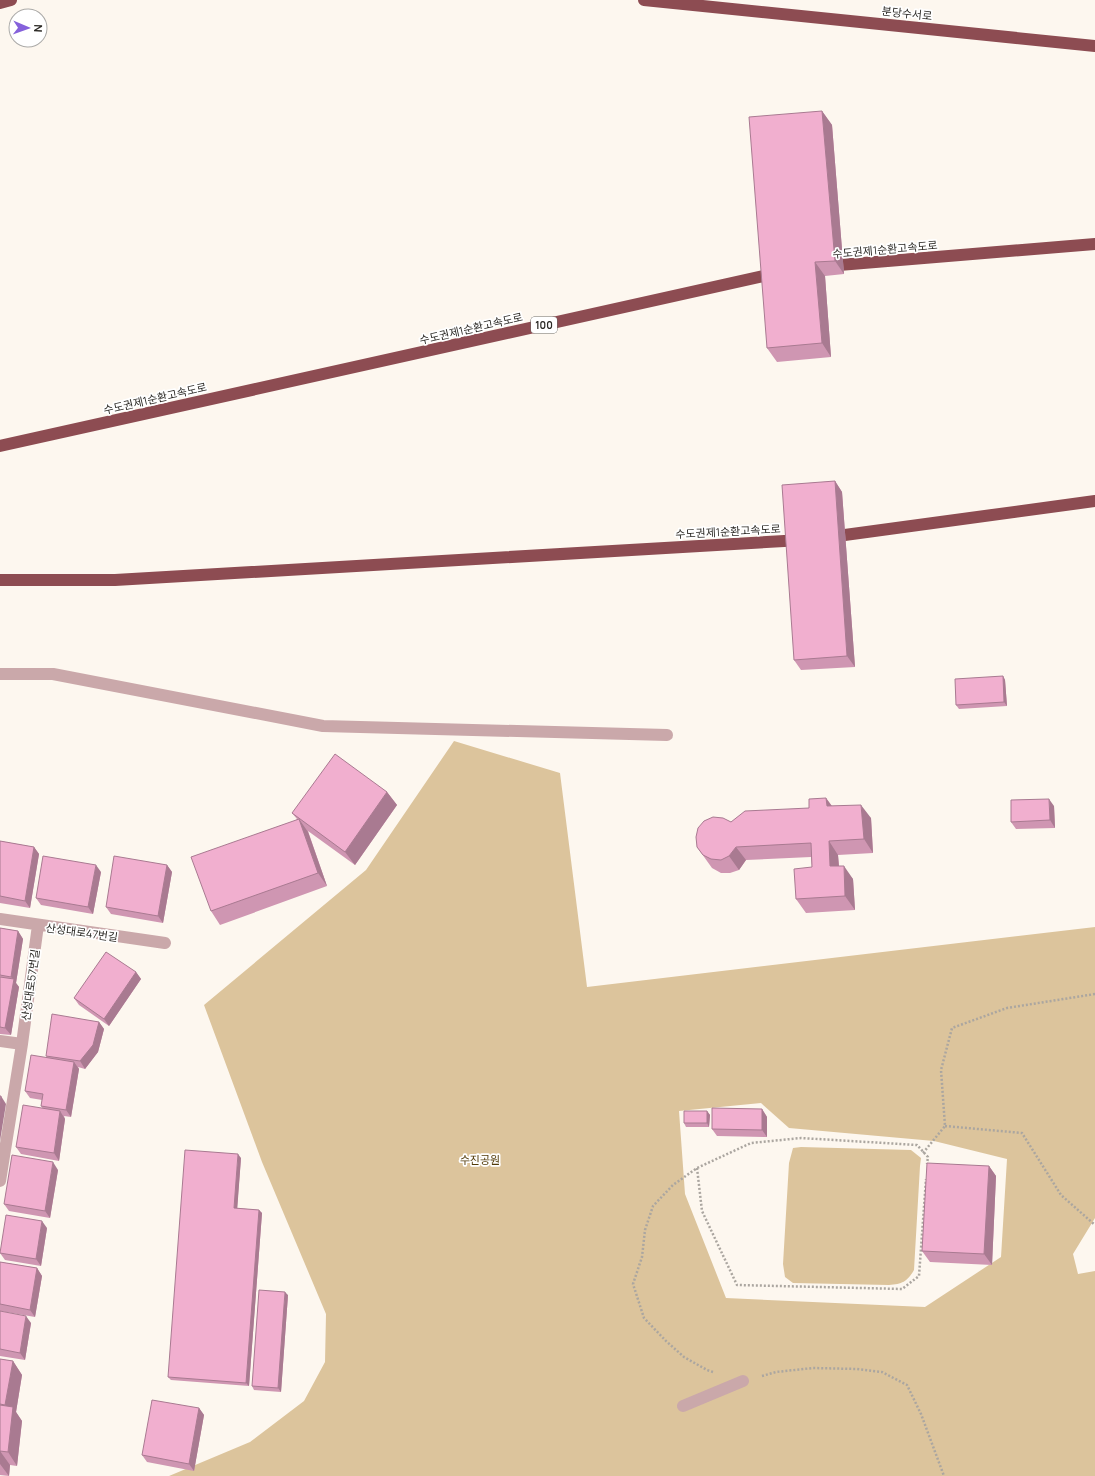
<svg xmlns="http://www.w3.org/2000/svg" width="1095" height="1476" viewBox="0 0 1095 1476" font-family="Manrope,'Noto Sans KR',sans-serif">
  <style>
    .green { fill: #dcc49c; fill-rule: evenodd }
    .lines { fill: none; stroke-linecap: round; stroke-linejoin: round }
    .path { stroke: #aba6a0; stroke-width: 2.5; stroke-dasharray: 2 2; stroke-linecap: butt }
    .minor { stroke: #caa8aa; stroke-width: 12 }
    .highway { stroke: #8d4c52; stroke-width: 12 }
    .wall { fill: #cf96b2 }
    .shaded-wall { fill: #a97a91 }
    .building { fill: #f1afcf; stroke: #a97a91 }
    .labels { text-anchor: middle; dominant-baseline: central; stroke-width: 3.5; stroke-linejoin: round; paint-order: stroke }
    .shield { fill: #fff; stroke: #6b6a67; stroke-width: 1 }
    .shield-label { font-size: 10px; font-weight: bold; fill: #2c2a26 }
    .street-label { font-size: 11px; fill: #2c2a26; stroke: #fff }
    .park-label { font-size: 11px; fill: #523a08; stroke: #fff }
  </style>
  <rect width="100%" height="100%" fill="#fdf7ef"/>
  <!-- green -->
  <path class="green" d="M454,741L560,773L587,987L1095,927V1218L1073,1254L1078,1274L1095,1271V1476H169L250,1442L304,1401L325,1362L326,1314L262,1162L204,1005L366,870ZM761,1103L789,1128L934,1141L1007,1159L1001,1257L925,1307L726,1298L685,1194L679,1111Z
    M801,1147L911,1150L921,1158L920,1166L914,1270C907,1282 902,1284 889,1285L793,1283L785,1277L783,1264L789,1163L793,1148Z"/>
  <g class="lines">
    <!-- path -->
    <path class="path" d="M945,1126L1022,1133L1061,1195L1095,1225
      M923,1153L945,1126L941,1070L952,1028L1007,1008L1095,994
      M697,1168L702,1211L737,1285L902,1289L919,1276L926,1179
      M713,1372L707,1370L684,1357L666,1341L644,1318L633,1284L642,1257L645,1230L653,1206L673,1185L697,1168L751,1143L801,1138L917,1145L928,1157L927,1164
      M762,1376L776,1372L813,1368L857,1369L882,1372L907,1385L921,1414L944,1476"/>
    <!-- minor -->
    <path class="minor" d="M0,674H53L323,726L667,735
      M0,919L165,943
      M0,1041L22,1044
      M0,1181L22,1044L38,925
      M683,1406L743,1381"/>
    <!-- highway -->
    <path class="highway" d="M644,0L1095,46
      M0,3L11,0
      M827,266L1095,244
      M0,446L777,273
      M830,537L1095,501
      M0,580H115L802,540"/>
  </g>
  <!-- wall -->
  <path class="wall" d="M822,111L832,125L844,274L825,276L831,357L777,362L767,348Z
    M835,481L842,492L855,667L801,670L794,660Z
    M1003,676L1005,680L1007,706L959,709L956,705Z
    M387,792L397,805L355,865L308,831L327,886L220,925L211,911L297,819L292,813Z
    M826,798L832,806L871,818L873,853L838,855L839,866L853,879L855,910L806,913L796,899L812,867L811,857L746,860L739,870L730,873H721L712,868L697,847L731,822L809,808Z
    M1054,806L1055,828L1016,829L1011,822Z
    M0,841L34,847L39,854L30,908L0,903Z
    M167,865L172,872L163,923L111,914L106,907Z
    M101,872L93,914L41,905L36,898Z
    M0,928L18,931L23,939L16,983L19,987L11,1035L0,1034Z
    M136,972L141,979L109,1026L79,1005L74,998Z
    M99,1022L104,1029L98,1052L85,1069L78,1067L79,1069L71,1117L64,1116L65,1119L59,1161L21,1154L16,1147L43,1109L41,1106L42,1100L30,1098L25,1091L47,1057L46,1056Z
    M762,1109L767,1117V1137L717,1136L712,1129Z
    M707,1111L710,1115L709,1127H686L684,1123Z
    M241,1158L237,1208L259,1210L262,1213L249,1386L171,1380L168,1377Z
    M989,1166L996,1176L992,1265L930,1262L922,1251Z
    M58,1170L50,1218L9,1211L4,1204Z
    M47,1228L41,1266L5,1260L0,1253Z
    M0,1262L37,1268L42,1276L35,1317L0,1311Z
    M288,1295L281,1392L254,1390L252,1386Z
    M0,1311L31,1323L25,1360L0,1356Z
    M0,1359L13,1361L22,1375L16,1412L22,1421L17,1466L10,1465L9,1476L0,1475Z
    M199,1408L204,1415L194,1471L147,1462L142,1455Z"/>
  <!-- shaded-wall -->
  <path class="shaded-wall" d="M822,111L832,125L844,274L835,261Z
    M815,262L825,276L831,357L822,343Z
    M835,481L842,492L855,667L847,656Z
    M1003,676L1005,680L1007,706L1004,702Z
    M387,792L397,805L355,865L345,852Z
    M826,798L836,812L827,806Z
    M1049,799L1054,806L1055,828L1050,820Z
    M861,805L871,818L873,853L864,839Z
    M299,819L308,832L327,886L318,873Z
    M829,841L838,855L840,880L830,866Z
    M34,847L39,854L30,908L25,901Z
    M736,847L746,860L739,870L729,856Z
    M96,865L101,872L93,914L88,907Z
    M167,865L172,872L163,923L158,916Z
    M844,866L853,879L855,910L845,896Z
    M18,931L23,939L16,983L19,987L11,1035L5,1028L13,980L11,977Z
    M136,972L141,979L109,1026L104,1019Z
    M99,1022L104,1029L98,1052L85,1069L80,1061Z
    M74,1062L79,1069L71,1117L66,1110Z
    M1,1096L6,1104L0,1141V1104Z
    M762,1109L767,1117V1137L762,1130Z
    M60,1111L65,1119L59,1161L54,1153Z
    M707,1111L710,1115L709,1127L707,1123Z
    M238,1154L241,1158L237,1212L234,1208Z
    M53,1162L58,1170L50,1218L45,1211Z
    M989,1166L996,1176L992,1265L984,1254Z
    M259,1210L262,1213L249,1386L246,1383Z
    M42,1221L47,1228L41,1266L36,1259Z
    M37,1268L42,1276L35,1317L30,1310Z
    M285,1292L288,1295L281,1392L278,1388Z
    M26,1316L31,1323L25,1360L20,1353Z
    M13,1361L22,1375L16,1412L22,1421L17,1466L8,1452L12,1414L5,1405Z
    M199,1408L204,1415L194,1471L189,1464Z
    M0,1451L10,1465L9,1476L0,1464Z"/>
  <!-- building -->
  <path class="building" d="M822,111L835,261L815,262L822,343L767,348L749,117Z
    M835,481L847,656L794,660L782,485Z
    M1003,676L1004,702L956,705L955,679Z
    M335,754L387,792L345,852L292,813Z
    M826,798L827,806L861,805L864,839L829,841L830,866H844L845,896L796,899L794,869L812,867L811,843L736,847L729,856L721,860L711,859L703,855L697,847L696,837L698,828L704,821L713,817L723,818L731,822L745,811L809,808V799Z
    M1049,799L1050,820L1011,822V800Z
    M299,819L318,873L211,911L191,857Z
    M0,841L34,847L25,901L0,896Z
    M43,856L96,865L88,907L36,898Z
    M114,856L167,865L158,916L106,907Z
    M0,928L18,931L11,977L0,975Z
    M106,952L136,972L104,1019L74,998Z
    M0,977L14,979L5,1028L0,1027Z
    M52,1014L99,1022L93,1045L80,1061L46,1056Z
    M31,1055L74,1062L66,1110L41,1106L43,1094L25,1091Z
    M0,1096H1L0,1104Z
    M23,1105L60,1111L54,1153L16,1147Z
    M712,1108L762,1109V1130L712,1129Z
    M684,1111H707V1123H684Z
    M185,1150L238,1154L234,1208L259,1210L246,1383L168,1377Z
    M12,1155L53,1162L45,1211L4,1204Z
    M927,1163L989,1166L984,1254L922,1251Z
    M6,1215L42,1221L36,1259L0,1253Z
    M0,1262L37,1268L30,1310L0,1304Z
    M259,1290L285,1292L278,1388L252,1386Z
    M0,1311L26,1316L20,1353L0,1349Z
    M0,1359L13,1361L5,1405L0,1404Z
    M152,1400L199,1408L189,1464L142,1455Z
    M0,1405L13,1407L8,1452L0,1451V1455Z"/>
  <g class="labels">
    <!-- shield labels -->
    <rect class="shield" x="531" y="317" width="26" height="16" rx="3"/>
    <g class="shield-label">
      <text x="544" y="325">100</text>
    </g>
    <!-- street labels -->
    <g class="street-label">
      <text transform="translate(907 13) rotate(6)">분당수서로</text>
      <text transform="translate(885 249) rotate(-5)">수도권제1순환고속도로</text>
      <text transform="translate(471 328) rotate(-13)">수도권제1순환고속도로</text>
      <text transform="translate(155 398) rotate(-13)">수도권제1순환고속도로</text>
      <text transform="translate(728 531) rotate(-3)">수도권제1순환고속도로</text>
      <text transform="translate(82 932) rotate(8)">산성대로47번길</text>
      <text transform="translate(30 985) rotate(-82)">산성대로57번길</text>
    </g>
    <!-- park labels -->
    <g class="park-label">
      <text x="480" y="1159">수진공원</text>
    </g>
  </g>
  <!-- north arrow -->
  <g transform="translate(28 28) rotate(92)"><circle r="19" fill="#ffffff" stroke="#abaaa8"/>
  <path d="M0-3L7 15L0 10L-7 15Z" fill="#8561db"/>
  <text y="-6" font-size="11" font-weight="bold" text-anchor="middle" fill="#2c2a26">N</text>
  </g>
</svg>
